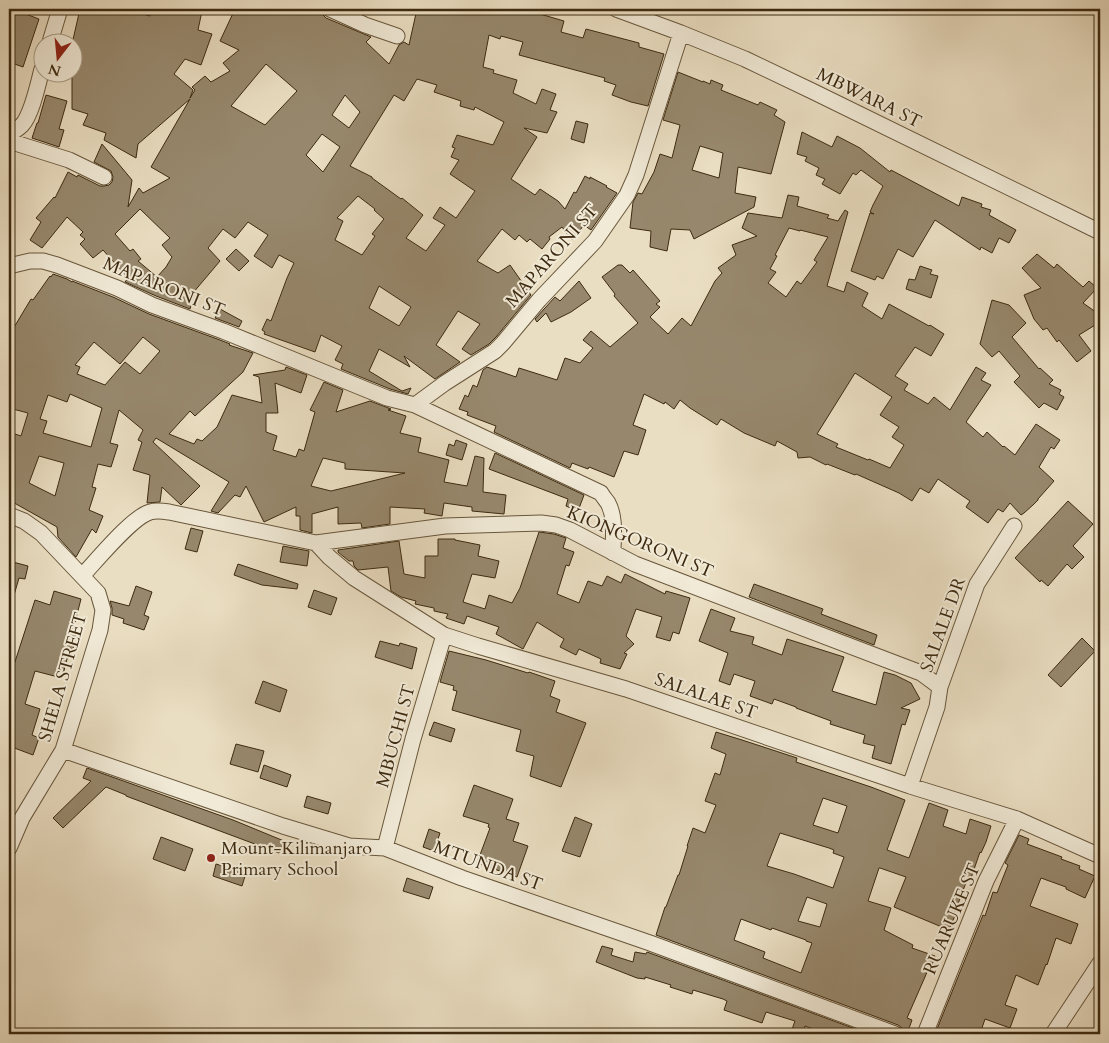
<svg xmlns="http://www.w3.org/2000/svg" width="1109" height="1043" viewBox="0 0 1109 1043" font-family="Cardo,serif">
  <style>
    .building { fill: #97886d; stroke: #3d2a10; fill-rule: evenodd }
    .lines { fill: none; stroke-linecap: round; stroke-linejoin: round }
    .minor-casing { stroke: #68573c; stroke-width: 17 }
    .minor { stroke: #f1ead7; stroke-width: 15 }
    .poi-dot { fill: #8f2418; stroke: #f1ead7; stroke-width: 2 }
    .labels { text-anchor: middle; dominant-baseline: central; stroke-width: 4; stroke-linejoin: round; paint-order: stroke }
    .street-label { font-size: 18px; fill: #3d2a10; stroke: #f1ead7 }
    .poi-label { font-size: 18px; fill: #3d2a10; stroke: #f1ead7; text-anchor: start }
  </style>
  <rect width="100%" height="100%" fill="#eadec2"/>
  <filter id="stains"><feTurbulence type="fractalNoise" baseFrequency=".004" numOctaves="4"/><feColorMatrix values="0 0 0 0 .2 0 0 0 0 .09 0 0 0 0 .02 0 0 0 .5 -.17"/></filter>
  <radialGradient id="worn" r=".72"><stop offset=".6" stop-color="#630" stop-opacity="0"/><stop offset="1" stop-color="#630" stop-opacity=".3"/></radialGradient>
  <!-- building -->
  <path class="building" d="M80,9H125L150,16L151,11L161,12V9L202,11L198,30L212,34L201,65L185,59L174,74L193,90L190,98L195,90L192,87L205,76L211,82L230,71L223,63L239,50L220,41L235,9H321L322,14L326,18L371,37L366,42L389,64L399,45L404,42L409,45L417,9H523L564,21L561,32L583,38L586,29L639,43V47L664,54L648,106L631,102L612,95L616,85L604,81L605,78L519,55L523,42L501,36L500,39L489,35L483,67L494,70L493,73L517,80L513,93L536,104L542,89L556,94L550,110L557,112L547,133L524,128L537,137L511,179L535,195L540,189L558,201L565,209L574,192L576,193L585,176L590,179V177L607,186L606,187L617,193L591,230L584,225L572,240L562,227L549,237L550,239L542,249L530,239L527,242L519,235L515,240L502,229L477,261L498,273L510,265L531,295L496,337L489,344L471,355L462,349L480,324L458,311L436,345L460,362L435,379L404,356L410,367L379,349L369,371L402,391L411,388L408,394L390,389L341,369L343,364L335,360L342,346L321,335L315,352L264,334L265,332L262,330L267,319L271,321L287,278L294,263L279,255L272,268L254,256L268,235L248,222L235,238L223,229L208,248L220,261L187,300L192,302L190,309L156,296L125,282L128,278L103,250L93,258L80,244L85,239L80,235L83,232L67,217L42,248L30,240L41,222L36,218L54,197L55,198L68,172L77,177L78,175L100,186H104L109,185L112,182L113,177L111,171L94,162L102,144L132,180L128,207L139,188L143,193L170,178L151,167L190,99L138,144L136,158L104,140L106,133L83,125L88,114L72,109V44ZM266,64L297,91L265,125L231,106ZM417,79L437,85L434,92L461,101L460,106L474,110L475,107L504,122L493,145L457,135L452,147L455,148L451,157L459,160L450,174L475,191L456,218L440,207L433,218L445,225L426,251L406,238L423,215L402,198L401,199L372,178V177L350,166L394,95L404,101ZM345,95L360,112L349,128L332,115ZM322,134L340,147L323,172L306,155ZM358,196L375,209L374,210L384,219L372,234L375,236L362,255L335,240L343,221L337,218ZM140,209L170,238L162,245L172,257L166,267L157,277L138,261L141,259L133,249L130,251L115,234ZM379,286L411,307L399,326L369,308Z
    M15,10L39,19L23,67L9,62V28Z
    M678,72L703,82V81L710,84L711,80L723,85L721,90L758,105L760,102L777,110L774,115L785,122L771,174L738,167L735,193L756,197L754,207L694,239L690,230L671,229L667,251L650,247L651,231L630,228L633,202L638,193L642,194L654,172L660,154L672,158L680,125L663,120ZM700,146L723,153L719,178L692,170Z
    M46,95L67,101L59,129L64,130L59,147L32,138L37,123H38Z
    M576,121L588,124L584,143L571,139Z
    M802,132L832,147L837,136L860,148L890,172L891,170L959,206L962,197L982,204L981,207L991,210L989,215L1016,230L1009,243L999,238L992,253L981,247L980,250L935,220L913,257L898,249L883,279L877,276L875,280L851,271L870,213L874,214L870,212L873,205L883,186L861,170L856,175L853,173L840,194L822,184L825,179L816,175L819,168L805,161L807,157L797,154Z
    M788,195L799,197L797,206L829,215L827,218L838,221L845,210L848,212L827,286L844,292L847,282L868,293L862,306L882,319L889,304L929,326L930,325L944,334L931,356L915,347L895,376L908,384L904,390L928,404L934,397L950,410L976,367L986,373L981,380L991,385L966,422L983,437L987,432L1003,447L1004,446L1015,455L1036,424L1060,440L1054,449L1051,447L1039,467L1054,481L1038,499V500L1033,505L1024,513L1021,515L1010,503L1003,512L998,509L988,523L966,507L970,501L938,479L929,493L920,488L912,501L899,493L856,474L855,475L827,464L826,465L810,457L798,458L797,452L777,441L775,446L744,433L721,419L717,425L690,408L680,400L674,409L665,402L664,404L644,394L633,425L646,430L638,455L624,451L614,477L589,467L588,469L572,463L570,468L494,432L496,426L467,415L468,412L459,409L465,395L468,397L473,385L477,387L483,370L487,367L516,377L519,368L557,380L565,358L580,363L593,348L583,340L591,331L610,347L638,323L614,296L615,294L602,277L618,265H622L630,273L633,270L660,301L656,304L660,307L650,317L668,334L682,318L691,326L715,281L722,273L718,268L736,255L732,245L757,236L742,228L748,213L782,218ZM789,228L800,231V230L828,237L814,260L817,262L801,284L797,281L786,297L768,283L776,272L770,269L777,256L775,255ZM855,373L892,397L880,415L899,427L892,437L904,445L890,468L869,459L868,460L836,447L838,444L817,434Z
    M236,249L249,261L239,271L226,259Z
    M1037,254L1054,268L1057,264L1083,287L1089,281L1097,288L1083,303L1100,315V322L1079,335L1091,351L1077,362L1059,340L1057,342L1047,328L1043,330L1034,319L1024,295L1041,288L1022,268Z
    M920,266L932,270L930,274L938,276L931,298L906,289L909,279L915,280Z
    M53,274L67,279L72,282V281L113,297L149,314L220,340L230,344L229,345L253,353L243,372L195,416L190,411L169,434L194,444L197,439L202,441L217,427L232,395L262,403L259,377L253,375L285,370L286,367L307,375L301,393L275,383L278,413H266V432L277,436L273,450L296,457L299,449L304,451L315,412L310,410L324,382L343,390L336,412L370,401L391,409L388,410L406,416L400,433L421,438L418,452L449,460L444,482L467,486L475,456L484,458L483,492L506,495L504,514L472,511V507L444,503L442,516L424,513L425,509L390,507V524L362,528L361,523L338,524V507L312,514V533L300,530V516H296V507L264,522L246,486L240,497L235,495L218,513L211,511L229,482L156,438L153,442L200,486L181,505L162,487L160,502L147,503L150,475L133,470L142,442L138,440L143,430L119,410L110,443L118,445L111,467L98,464L92,487L96,488L89,510L103,516L96,533L92,529L76,557L58,537L57,527L9,500V432L21,436L28,413L9,408V327L13,329L31,299L33,300L50,276L51,277ZM143,337L160,351L140,374L125,362L105,385L77,374L80,367L75,365L94,342L120,364ZM70,394L102,408L91,447L43,433L47,421L40,419L48,395L67,402ZM39,456L64,463L55,496L29,483ZM323,458L345,463V469L405,473L331,491L311,486Z
    M579,281L591,298L571,312L551,322L546,313L537,322L535,319L555,297L560,301Z
    M992,300L1009,305L1026,323L1012,337L1039,369L1040,368L1053,380L1049,384L1061,390L1059,394L1064,397L1057,410L1044,403L1039,408L1014,382L1020,376L999,351L992,357L980,344Z
    M220,309L242,321L239,327L215,318Z
    M456,440L467,444L462,460L446,455L449,444L454,446Z
    M495,453L584,495L578,511L566,506L568,499L489,469Z
    M1068,501L1093,524L1073,546L1084,557L1072,569L1067,564L1048,586L1041,580L1040,582L1015,558Z
    M191,528L203,531L197,552L185,549Z
    M539,532L554,534L566,538L563,548L574,552L569,566L566,565L557,594L579,603L588,581L602,586L607,576L621,583L625,574L665,594L666,591L690,598L679,634L673,632L670,641L656,637L662,617L636,609L626,636L634,644L624,653L627,654L620,669L600,663L601,659L579,649L576,655L560,647L564,639L537,622L523,649L496,634L499,627L467,616L464,624L446,618L448,614L434,611V608L415,604L416,601L401,597L391,591L388,567L358,570L354,566L353,561H349L338,552V550L399,541L404,574L425,578V556H438V539H455V540L480,545L478,556L499,561L495,578L472,574L463,602L485,609L489,595L512,603L520,588Z
    M283,546L309,551L307,566L280,562Z
    M9,561L28,566L25,579L19,578L12,602L9,601Z
    M238,564L298,584L297,589L262,585L234,575Z
    M754,584L823,609L821,614L877,635L874,645L749,597Z
    M136,586L152,592L144,615L149,617L144,630L123,623L124,619L112,615V608L110,601L129,606Z
    M314,590L337,598L331,615L308,607Z
    M54,591L81,599L73,630L77,631L73,649L70,648L62,678L35,671L25,704L40,709L32,735L39,738L33,755L9,746V670L12,671L35,600L50,605Z
    M711,609L735,618L730,631L754,637L752,644L782,655L787,639L844,657L832,691L876,705L884,672L895,675L911,683L920,699L901,708L910,710L905,725L902,724L891,764L872,758L875,746L863,743L865,735L830,724L831,721L796,708V707L774,699L772,704L750,696L755,681L734,674L730,685L719,681L728,653L699,641Z
    M1082,638L1095,651L1061,687L1048,675Z
    M380,641L399,646L400,643L417,648L412,669L375,657Z
    M449,651L486,660L528,673L529,672L555,681L550,696L560,700L556,712L586,723L561,787L530,776L534,756L516,751L521,730L452,710L457,691L453,690L454,686L440,682Z
    M263,681L287,690L280,712L255,703Z
    M434,722L455,729L451,742L429,735Z
    M716,732L742,740L797,758L796,762L871,787L905,800L887,850L909,858L929,803L948,810L943,826L966,834L970,819L991,826L986,842L981,853L980,852L971,878L968,877L955,912L956,913L949,930L894,907L906,877L880,868H879L868,901L891,908L884,930L913,945L912,948L935,956L930,971L928,970L907,1018L912,1020L907,1034H904L902,1028L898,1025L656,935L665,907H666L678,875H679L688,846H687L693,828L705,833L716,805L705,801L715,773L720,775L726,754L711,748ZM823,798L847,806L838,833L813,825ZM780,833L829,848L834,850L833,853L844,857L833,888L794,874L767,866ZM807,897L827,904L820,927L798,921ZM741,919L771,930L772,928L806,940V941L812,943L801,973L763,958L765,952L734,940Z
    M236,744L264,751L258,772L230,764Z
    M264,765L291,775L287,787L260,778Z
    M87,768L233,820L284,841L279,853L126,796V795L106,787L63,828L53,818L91,781L83,778Z
    M474,785L513,799L506,819L519,823L513,841L528,846L517,877L477,863L490,828L488,827L489,824L463,816Z
    M307,796L331,803L328,814L304,807Z
    M575,817L592,824L580,857L562,851Z
    M429,829L440,833L434,851L423,847Z
    M1019,835L1029,839L1027,844L1062,857L1061,859L1080,866L1079,869L1095,876L1085,898L1066,889V887L1041,878L1030,906L1078,924L1071,944L1056,938L1047,965L1046,964L1038,985L1016,975L1005,1005L1017,1009L1010,1028L985,1019L980,1034H935L983,915L985,916L993,892L997,893L1008,865L1005,863Z
    M161,837L193,849L185,871L153,859Z
    M216,864L246,873L242,886L213,876Z
    M407,878L433,887L429,899L403,891Z
    M602,946L613,949L611,955L633,962L635,952L646,954L647,952L869,1034H826L805,1026L803,1034H797L791,1032L795,1021L766,1012L762,1023L724,1010L727,1001L723,999L693,990L692,994L670,987L671,985L645,977V979L637,978L596,962Z"/>
  <g class="lines">
    <defs>
      <path id="minor" d="M330,9L365,25L397,36
        M616,9L681,33L745,59L812,91L1100,232
        M50,42L60,9
        M9,134C13,132 18,129 22,125C32,114 38,84 42,69
        M9,141L69,160L104,177
        M9,266L30,261H43L57,265L117,288L152,305L223,331L387,398L415,405L445,383L495,351L503,343L539,300L595,241L627,195L636,175L681,33
        M415,405L601,493C603,497 606,500 608,503C616,518 613,537 613,553
        M9,515L24,521L41,533L98,593L103,610L100,630L63,750L22,818L9,848
        M316,543L329,557L354,578L444,635L478,646L626,689L910,786L1017,819L1100,856
        M82,576C97,560 132,517 150,512C156,510 163,511 169,512L316,543L445,526L541,523L556,525L570,530L635,564L921,673L940,687L937,707L910,786
        M940,687L977,584L1014,526
        M63,750L283,826L349,846L385,848L462,878L650,943L895,1034
        M385,848L413,739L444,635
        M925,1034L986,881L1017,819
        M1053,1034L1100,963"/>
    </defs>
    <!-- minor casing -->
    <use href="#minor" class="minor-casing"/>
    <!-- minor -->
    <use href="#minor" class="minor"/>
  </g>
  <!-- markers -->
  <circle class="poi-dot" cx="211" cy="858" r="5"/>
  <g class="labels">
    <!-- street labels -->
    <g class="street-label">
      <text transform="translate(869 98) rotate(26)">MBWARA ST</text>
      <text transform="translate(552 256) rotate(-49)">MAPARONI ST</text>
      <text transform="translate(164 287) rotate(22)">MAPARONI ST</text>
      <text transform="translate(640 542) rotate(23)">KIONGORONI ST</text>
      <text transform="translate(943 625) rotate(-70)">SALALE DR</text>
      <text transform="translate(63 677) rotate(-74)">SHELA STREET</text>
      <text transform="translate(706 696) rotate(19)">SALALAE ST</text>
      <text transform="translate(396 736) rotate(-75)">MBUCHI ST</text>
      <text transform="translate(488 866) rotate(20)">MTUNDA ST</text>
      <text transform="translate(952 919) rotate(-67)">RUARUKE ST</text>
    </g>
    <!-- poi labels -->
    <g class="poi-label">
      <text x="221" y="848">Mount-Kilimanjaro<tspan x="221" dy="21">Primary School</tspan></text>
    </g>
  </g>
  <!-- margin -->
  <rect width="1109" height="1043" fill="none" stroke="#eadec2" stroke-width="30"/>
  <rect x="10" y="10" width="1089" height="1023" fill="none" stroke="#3d2a10" stroke-width="2.5"/>
  <rect x="15" y="15" width="1079" height="1013" fill="none" stroke="#3d2a10"/>
  <!-- north arrow -->
  <g transform="translate(58 58) rotate(196)"><circle r="24" fill="#f1ead7" stroke="#a99d87"/>
  <path d="M0-4L9 19L0 12L-9 19Z" fill="#8f2418"/>
  <text y="-8" font-size="14" font-weight="bold" text-anchor="middle" fill="#3d2a10">N</text>
  </g>
  <rect width="100%" height="100%" filter="url(#stains)"/>
  <rect width="100%" height="100%" fill="url(#worn)"/>
</svg>
